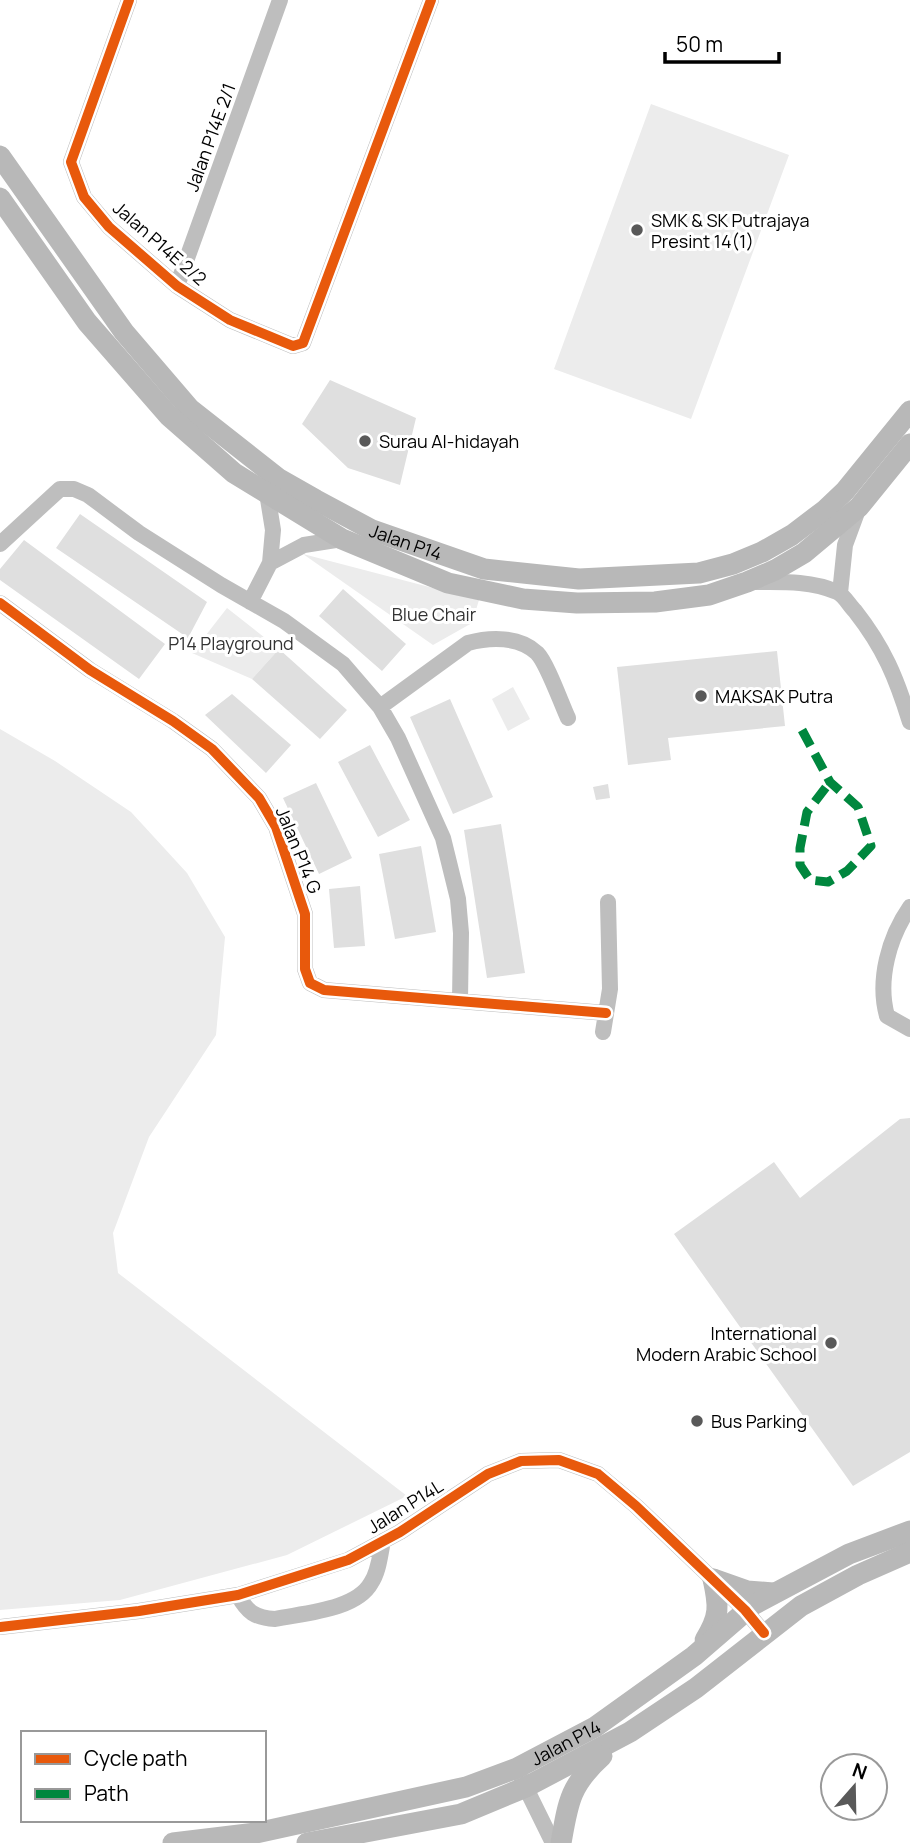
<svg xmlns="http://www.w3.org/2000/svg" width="910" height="1843" viewBox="0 0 910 1843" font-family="Manrope,sans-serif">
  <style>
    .green { fill: #ececec }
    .building { fill: #dfdfdf }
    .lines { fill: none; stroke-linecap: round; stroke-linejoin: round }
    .street { stroke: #bebebe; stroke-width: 16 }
    .secondary { stroke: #b8b8b8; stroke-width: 21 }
    .quiet { stroke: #00873e; stroke-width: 9; stroke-dasharray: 18 9; stroke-linecap: butt }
    .cycleway-casing { stroke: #fff; stroke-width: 15 }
    .cycleway { stroke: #e8590c; stroke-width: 10 }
    .poi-dot { fill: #595959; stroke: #fff; stroke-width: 2.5 }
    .labels { text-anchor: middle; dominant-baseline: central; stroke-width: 6; stroke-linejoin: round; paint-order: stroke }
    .street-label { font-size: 18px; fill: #000; stroke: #fff }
    .poi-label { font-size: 18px; fill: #000; stroke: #fff; text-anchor: start }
    .park-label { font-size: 18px; fill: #333; stroke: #fff }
  </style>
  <rect width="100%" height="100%" fill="#fff"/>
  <!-- green -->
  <path class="green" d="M651,104L789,155L691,419L554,369Z
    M303,554L479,600L472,623L433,645Z
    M227,608L279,649L252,679L192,653Z
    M513,687L530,719L508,731L492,699Z
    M0,729L55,761L131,812L187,873L225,937L216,1035L149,1137L113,1233L118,1273L407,1496L287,1555L120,1600L0,1610Z"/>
  <!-- building -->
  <path class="building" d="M330,380L416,418L400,485L348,468L302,424Z
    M80,514L207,602L188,638L56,548Z
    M24,540L165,644L139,679L0,580V569Z
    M343,589L406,644L382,671L319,616Z
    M279,649L347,710L320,739L252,679Z
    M777,651L785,726L668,738L671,760L628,765L617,667Z
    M232,694L291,745L266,773L205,715Z
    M450,699L493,797L453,814L410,717Z
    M370,745L410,820L378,837L338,762Z
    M316,783L352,858L319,874L283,798Z
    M608,784L610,798L596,800L593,787Z
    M501,824L525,973L487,978L464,830Z
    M421,846L436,932L395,939L379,854Z
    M360,886L365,946L334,948L329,889Z
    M910,1118V1452L853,1486L674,1234L774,1162L800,1198L900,1119Z"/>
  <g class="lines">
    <!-- street -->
    <path class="street" d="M129,0L71,162L84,197L109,227L177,286L230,320L293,346L303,343L431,0
      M177,286L280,0
      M0,544L60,489H74L88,495L139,533L221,585L284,621L343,664L380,707L398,738L443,838L458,899L461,933L460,1000
      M270,563L304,545L342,539
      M751,582C779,582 810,580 837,592C844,595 849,605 855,611C884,648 896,677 910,722
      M840,593L845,545L859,507
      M250,602L270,563L273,530L267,493
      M0,603L90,670L173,721L212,749L259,798L276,827L305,914V969L310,983L324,990L606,1013
      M380,707L468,643C490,637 519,636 537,653C547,663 561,703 568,718
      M910,907C889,937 877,980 887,1016L910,1029
      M603,1032L610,989L608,902
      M238,1595C247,1612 255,1618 275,1619C304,1613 356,1610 371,1583C379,1571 380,1555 383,1541
      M0,1627L139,1611L238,1595L348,1560L400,1532L488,1474L521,1461L559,1460L598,1474L636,1506L745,1610L764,1633
      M522,1780L553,1843"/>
    <!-- secondary -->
    <g class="secondary">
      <path id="s1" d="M0,156L124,332L190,409L279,479L316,500L372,530L484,569L579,579L699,573L733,564L762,552L792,535L825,510L845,491L910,411"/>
      <path d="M0,198L87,322L169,416L234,473L342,539L448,583L523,599L577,603L655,602L709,595L747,582L775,570L804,553L859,507L910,444"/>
      <path d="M713,1579L747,1591L773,1593"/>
      <path d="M705,1640C720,1616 719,1606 713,1579"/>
      <path id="s2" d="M173,1843L256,1833L466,1787L517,1768L595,1727L694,1656L753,1605L849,1554L910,1531"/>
      <path d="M307,1843L461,1814L526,1787L630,1732L696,1688L801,1606L858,1575L910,1552"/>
      <path d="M561,1843C568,1802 570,1785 602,1756"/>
    </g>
    <!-- quiet -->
    <path class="quiet" d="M802,730L830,782L858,807L871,846L847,871L828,882L810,880L800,865V848L807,812L830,782"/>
    <defs>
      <path id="cycleway" d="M129,0L71,162L84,197L109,227L177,286L230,320L293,346L303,343L431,0
        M0,603L90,670L173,721L212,749L259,798L276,827L305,914V969L310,983L324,990L606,1013
        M0,1627L139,1611L238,1595L348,1560L400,1532L488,1474L521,1461L559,1460L598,1474L636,1506L745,1610L764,1633"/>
    </defs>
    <!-- cycleway casing -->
    <use href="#cycleway" class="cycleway-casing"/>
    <!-- cycleway -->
    <use href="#cycleway" class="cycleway"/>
  </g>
  <!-- markers -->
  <g class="poi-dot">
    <circle cx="637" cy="230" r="7"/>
    <circle cx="365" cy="441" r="7"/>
    <circle cx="701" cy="696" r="7"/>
    <circle cx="831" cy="1343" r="7"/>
    <circle cx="697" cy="1421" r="7"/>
  </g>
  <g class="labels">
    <!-- street labels -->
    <g class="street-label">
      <text transform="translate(210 137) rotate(-70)">Jalan P14E 2/1</text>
      <text transform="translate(160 243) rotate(41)">Jalan P14E 2/2</text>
      <text stroke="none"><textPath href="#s1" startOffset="572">Jalan P14</textPath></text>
      <text transform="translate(299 850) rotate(68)">Jalan P14 G</text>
      <text transform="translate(405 1506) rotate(-32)">Jalan P14L</text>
      <text stroke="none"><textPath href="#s2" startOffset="408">Jalan P14</textPath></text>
    </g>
    <!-- poi labels -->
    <g class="poi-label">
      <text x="651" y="220">SMK &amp; SK Putrajaya<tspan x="651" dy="21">Presint 14(1)</tspan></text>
      <text x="379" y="441">Surau Al-hidayah</text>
      <text x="715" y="696">MAKSAK Putra</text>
      <text x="817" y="1333" text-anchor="end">International<tspan x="817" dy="21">Modern Arabic School</tspan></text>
      <text x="711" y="1421">Bus Parking</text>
    </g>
    <!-- park labels -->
    <g class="park-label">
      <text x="434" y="614">Blue Chair</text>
      <text x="231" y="643">P14 Playground</text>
    </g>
  </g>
  <!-- legend -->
  <rect x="21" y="1731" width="245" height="91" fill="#ffffff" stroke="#999999" stroke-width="2"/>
  <rect x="35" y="1754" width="35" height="10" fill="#e8590c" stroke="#999999" stroke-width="2"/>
  <text x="84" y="1766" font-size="21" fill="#000000">Cycle path</text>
  <rect x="35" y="1789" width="35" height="10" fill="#00873e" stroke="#999999" stroke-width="2"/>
  <text x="84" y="1801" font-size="21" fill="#000000">Path</text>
  <!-- north arrow -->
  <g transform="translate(854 1787) rotate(20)"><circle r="33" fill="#ffffff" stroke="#999999" stroke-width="2"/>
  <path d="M0-5L12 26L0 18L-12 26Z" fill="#595959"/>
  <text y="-10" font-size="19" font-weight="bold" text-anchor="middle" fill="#000000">N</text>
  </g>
  <!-- scale -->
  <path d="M665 52v10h114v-10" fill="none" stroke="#000000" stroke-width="3.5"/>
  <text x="676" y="52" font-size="21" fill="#000000" stroke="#ffffff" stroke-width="5" paint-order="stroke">50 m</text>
</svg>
